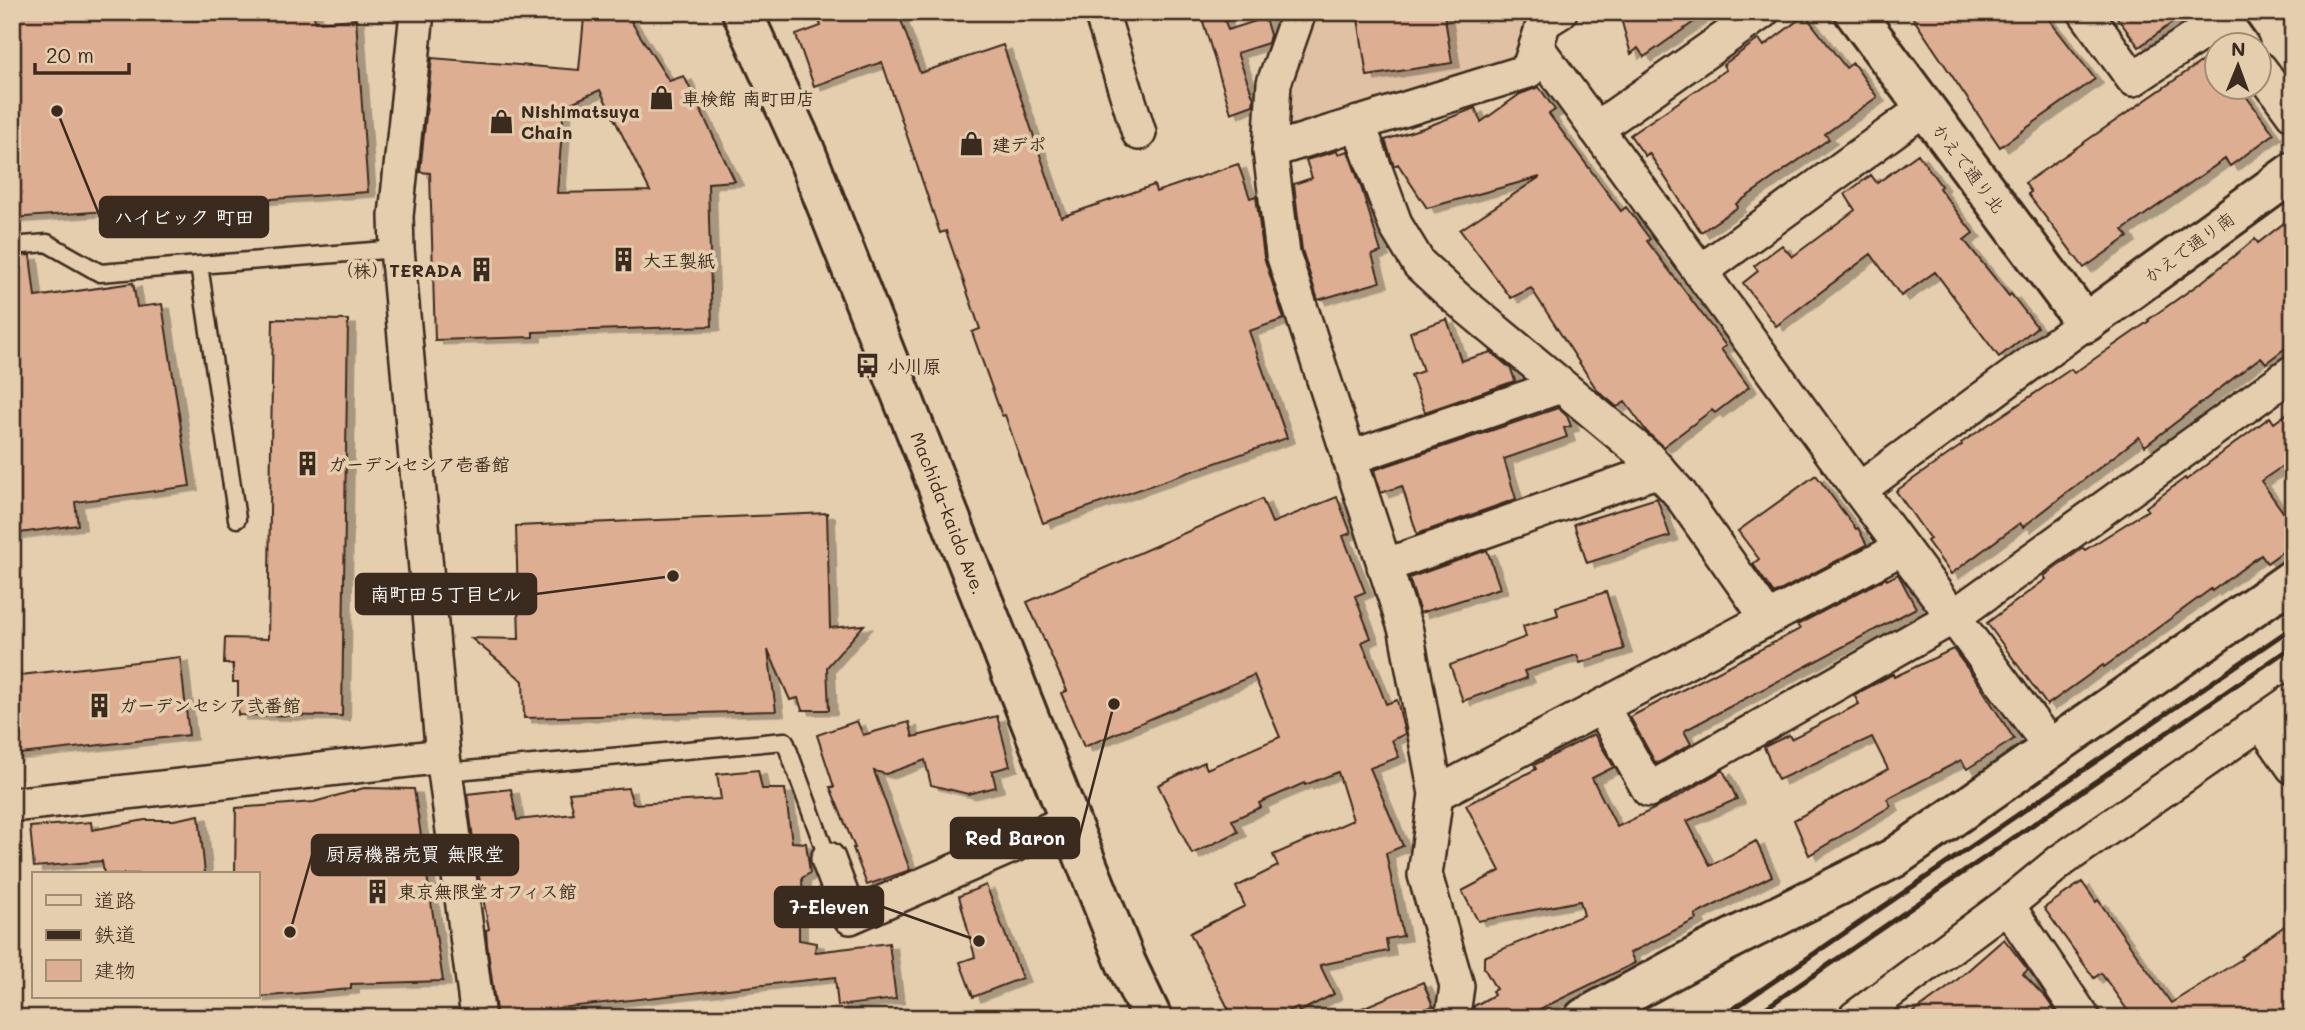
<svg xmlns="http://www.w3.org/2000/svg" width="2305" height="1030" viewBox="0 0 2305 1030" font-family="Mali,'Klee One',sans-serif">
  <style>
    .built { fill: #e0c1a3 }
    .building { fill: #deae92; stroke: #3b2a1e; stroke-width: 2; fill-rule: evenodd; filter: url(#shadow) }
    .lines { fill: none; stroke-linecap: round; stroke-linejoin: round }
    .service-casing { stroke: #3b2a1e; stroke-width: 21 }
    .minor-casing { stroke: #3b2a1e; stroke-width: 38 }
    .tertiary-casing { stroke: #3b2a1e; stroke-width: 44 }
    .secondary-casing { stroke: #3b2a1e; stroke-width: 44 }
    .service { stroke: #e5ceae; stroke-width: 16 }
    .minor { stroke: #e5ceae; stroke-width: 33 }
    .tertiary { stroke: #e5ceae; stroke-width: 38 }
    .secondary { stroke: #e5ceae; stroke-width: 38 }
    .rail { stroke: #3b2a1e; stroke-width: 5 }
    .labels { text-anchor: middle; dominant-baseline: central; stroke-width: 7; stroke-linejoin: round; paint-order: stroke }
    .poi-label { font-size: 18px; font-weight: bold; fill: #3b2a1e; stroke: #e5ceae; text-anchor: start }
    .street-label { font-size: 18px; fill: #3b2a1e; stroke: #e5ceae }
    .leader { fill: none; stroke: #3b2a1e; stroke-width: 2.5 }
    .callout-dot { fill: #3b2a1e; stroke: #e5ceae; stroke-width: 2.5 }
    .callout { fill: #3b2a1e; stroke: #3b2a1e; stroke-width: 2.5 }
    .callout-label { font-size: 19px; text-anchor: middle; font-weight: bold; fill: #fff }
  </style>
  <defs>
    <filter id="shadow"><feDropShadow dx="8" dy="4.5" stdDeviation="0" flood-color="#0004"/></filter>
  </defs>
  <rect width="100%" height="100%" fill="#e5ceae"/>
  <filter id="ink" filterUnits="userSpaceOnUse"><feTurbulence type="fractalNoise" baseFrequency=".0143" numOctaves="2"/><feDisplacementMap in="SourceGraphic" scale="14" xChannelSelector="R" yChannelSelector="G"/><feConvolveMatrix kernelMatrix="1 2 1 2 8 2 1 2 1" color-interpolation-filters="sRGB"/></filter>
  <g filter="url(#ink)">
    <!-- built -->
    <path class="built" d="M1315,12H1529L1515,59L1289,137L1288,88Z"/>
    <!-- building -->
    <path class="building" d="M12,12H314L315,22L356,19L368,192L12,218Z
      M597,12H625L669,81L684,76L735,181L708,183L712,326L533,332V337L435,340L430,173L420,172L432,58L579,70L584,18ZM600,90L650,191L557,193L564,106Z
      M816,12H898L920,73L1003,45L1061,217L1154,185L1156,192L1238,164L1250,198L1256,196L1264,257L1284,319L1249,331L1287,438L1043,523L1005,415L1002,416L972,332L980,329L946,231L940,233L882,62L814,86L796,35L821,26Z
      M1209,12H1222L1228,30L1265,18L1270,35L1268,43L1237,53L1254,99L1253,105L1231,113L1201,15Z
      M1357,12H1444L1452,63L1367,76Z
      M1619,12H1708L1644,57L1638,48L1631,54Z
      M1909,12H2043L2095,79L2000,147Z
      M2113,12H2187L2139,47Z
      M1805,15L1846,68L1853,63L1877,97L1825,134L1829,139L1736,204L1738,207L1701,232L1649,153L1645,156L1630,135L1726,70L1723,65L1759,39L1764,46Z
      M2217,51V88H2240L2274,134L2230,166L2225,159L2123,230L2128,237L2084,268L2028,194L2031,192L2025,183Z
      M1539,87L1555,110L1549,114L1621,211L1626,207L1650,239L1647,241L1726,346L1721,349L1749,387L1715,413L1712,410L1663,447L1647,432L1625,402L1617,407L1597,390L1531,288L1511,298L1460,230L1540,177L1427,208L1398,164L1394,166L1385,140L1426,127L1475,108L1481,122L1520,94Z
      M1337,151L1338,154L1348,151L1362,190L1381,252L1372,255L1380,282L1318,300L1302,250L1294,184L1312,178L1306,160Z
      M1918,154L1941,186L1939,188L1973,233L1964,240L2009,296L2011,294L2037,327L1999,357L1935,272L1901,296L1871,254L1776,326L1743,283L1758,271L1754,266L1782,245L1792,257L1855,210L1845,194L1871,175L1877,183Z
      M2293,216V342L2266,363L2261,357L2145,446L2139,437L2023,527L2020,523L1951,574L1927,541L1930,539L1896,491L1962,445L1961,443L2071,369L2074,373L2149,321L2148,320L2203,281L2255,239L2258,243Z
      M30,255L35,297L133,283L137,307L162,304L190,486L75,502L78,525L12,534V256Z
      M273,319L348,320L342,716L238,715V682H233V664H224L225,638L268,639Z
      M1447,319L1461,361L1491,352L1511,369L1515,381L1425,412L1411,375L1423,371L1410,332Z
      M1558,408L1567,416L1571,426L1564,428L1567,437L1504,459L1516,499L1417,534L1402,486L1381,493L1374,470Z
      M2293,409V459L2261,481L2293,526V544L2267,563L2261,555L2212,591L2211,589L2104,667L2103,665L2047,705L1987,623L2046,579L2044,576L2083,548L2085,550L2148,510L2146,507L2185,478L2186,480L2270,417L2274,423Z
      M1816,475L1856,529L1858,528L1867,545L1774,594L1753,564L1759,559L1738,531Z
      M1337,497L1351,533L1343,536L1365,592L1355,596L1371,638L1362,642L1386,704L1397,700L1405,734L1392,740L1399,757L1370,768L1403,846L1386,853L1403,936L1386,939L1388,951L1320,965L1334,994L1299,1012L1297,1007L1274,1018H1233L1190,933L1245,906L1236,887L1278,866L1273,855L1353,820L1338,772L1305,785L1304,783L1259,803L1261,807L1232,820L1238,832L1192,854L1158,785L1204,762L1207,769L1280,737L1254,675L1084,747L1061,693L1067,691L1027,602L1262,499L1272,523Z
      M1657,498L1670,536L1587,563L1574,524Z
      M827,513L830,628L864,625L827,667L829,710H802L798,698L790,700L768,650L776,711L524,718L523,681L471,638L519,639L516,526Z
      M1487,550L1500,588L1420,613L1409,578Z
      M1898,574L1916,608L1684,731L1691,744L1656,764L1630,717L1800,629L1797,625L1886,578L1887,580Z
      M1606,592L1624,649L1580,663L1577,655L1524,671L1527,678L1463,701L1450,665L1526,637L1523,626L1558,615L1556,607Z
      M1953,649L1979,684L2014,739L1967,769L1961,760L1887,799L1891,806L1809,855L1794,820L1888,769L1872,737L1778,780L1764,747L1789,735L1791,739L1859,704L1854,695L1893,674L1894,677Z
      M180,657L189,735L12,755V676Z
      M997,716L1010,766L992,771L996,787L968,794L931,785L925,760L886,774L874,771L910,870L867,885L853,848H855L830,787H834L817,735L857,721L863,735L909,722L913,737Z
      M1594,734L1614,767L1592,778L1617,827L1674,799L1723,770L1737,799L1687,821L1710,866L1756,841L1772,876L1695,915L1697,919L1630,953L1635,963L1538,1010L1542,1018H1472L1474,1006L1494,995L1492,991L1496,989L1484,968V957L1584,915L1580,901L1478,921L1462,891L1500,871L1466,805L1536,769L1534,765Z
      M758,770L762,789H785L792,842L806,843L810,873L802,878L803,902L799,907V940L816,943L815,952L889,943L896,999L838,1006L835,977L541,1010L543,1018H497L487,944L486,930L489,929L476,861L467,794L511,789L517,820L574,814L569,793L628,788L633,804L721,799L717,774Z
      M364,788L414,789L443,981L351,984V989L257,997V874H235L236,808L314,802Z
      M199,815L205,874H104L102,861L34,867L30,827L91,822L92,830L145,820H174Z
      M2082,882L2096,902L2098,900L2171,1003L2242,959L2241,957L2293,920V1018H2133L2101,973L2094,978L2044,908Z
      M986,885L1022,978L973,997L960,962L975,957L959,896Z
      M2004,939L2028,970L2023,974L2046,998L2060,1018H1906L1950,986Z
      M1423,982L1433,1006L1405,1018H1339Z"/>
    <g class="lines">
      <defs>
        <path id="service" d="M12,246L47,243L100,273L397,249
          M199,265L237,519
          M445,772L785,741L828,859"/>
        <path id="minor" d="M417,12L396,216L397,249L443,756L478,1018
          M1101,12L1139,133
          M1299,12L1274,83L1270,151L1283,254L1406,631L1436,794L1425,875L1457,986L1453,1014L1449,1018
          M2085,12L2133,79L2223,19
          M2218,12L2242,46
          M1536,46L1859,490L2052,749
          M2260,69L2293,114
          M1358,123L1396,226L1419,264L1455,297L1647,457L1680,494L1768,619
          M1596,129L1762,12
          M1270,151L1528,71L1544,22L1560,12
          M1700,272L1925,108
          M1349,458L1561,386
          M1859,490L2085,323
          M1384,566L1659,470
          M1602,707L1649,790L1953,617L2293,372
          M2262,723L2293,767
          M1436,794L1902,548
          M12,805L443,756
          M828,859L850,917L1071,820
          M2007,905L2083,1018
          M1855,1018L2007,905L2062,860L2293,700"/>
        <path id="tertiary" d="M1854,12L2085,323L2293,172
          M1584,1018L1707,951L1894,858L2293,579"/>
        <g id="secondary">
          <path id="s1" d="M742,12L804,148L1126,963L1152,1018"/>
        </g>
      </defs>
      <!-- service casing -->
      <use href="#service" class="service-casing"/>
      <!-- minor casing -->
      <use href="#minor" class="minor-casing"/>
      <!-- tertiary casing -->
      <use href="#tertiary" class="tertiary-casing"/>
      <!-- secondary casing -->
      <use href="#secondary" class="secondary-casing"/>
      <!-- service -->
      <use href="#service" class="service"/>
      <!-- minor -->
      <use href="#minor" class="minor"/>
      <!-- tertiary -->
      <use href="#tertiary" class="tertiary"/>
      <!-- secondary -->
      <use href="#secondary" class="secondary"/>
      <!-- rail -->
      <path class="rail" d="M1720,1018L2293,627
        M1751,1018L2293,646"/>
    </g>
  </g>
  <!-- icons -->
  <defs>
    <symbol id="shop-bare" viewBox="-9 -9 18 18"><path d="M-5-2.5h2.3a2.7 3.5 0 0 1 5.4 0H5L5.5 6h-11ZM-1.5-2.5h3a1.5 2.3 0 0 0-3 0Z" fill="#3b2a1e" stroke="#e5ceae" stroke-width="2.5" paint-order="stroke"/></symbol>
    <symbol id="building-bare" viewBox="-9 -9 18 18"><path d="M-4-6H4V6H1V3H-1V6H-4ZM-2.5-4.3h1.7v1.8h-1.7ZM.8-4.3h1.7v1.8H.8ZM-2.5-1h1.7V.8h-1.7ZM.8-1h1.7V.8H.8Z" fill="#3b2a1e" stroke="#e5ceae" stroke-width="2.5" paint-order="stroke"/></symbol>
    <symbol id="bus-bare" viewBox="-9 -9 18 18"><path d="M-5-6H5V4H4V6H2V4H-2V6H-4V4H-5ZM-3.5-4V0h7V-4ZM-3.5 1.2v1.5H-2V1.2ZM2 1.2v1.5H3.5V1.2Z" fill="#3b2a1e" stroke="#e5ceae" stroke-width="2.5" paint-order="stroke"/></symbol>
  </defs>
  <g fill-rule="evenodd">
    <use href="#shop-bare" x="644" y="80" width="35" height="35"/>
    <use href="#shop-bare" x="484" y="104" width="35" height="35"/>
    <use href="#shop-bare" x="954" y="126" width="35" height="35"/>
    <use href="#building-bare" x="606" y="242" width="35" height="35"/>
    <use href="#building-bare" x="464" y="252" width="35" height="35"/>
    <use href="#bus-bare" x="850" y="348" width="35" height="35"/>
    <use href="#building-bare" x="290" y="446" width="35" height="35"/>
    <use href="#building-bare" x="82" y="688" width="35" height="35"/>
    <use href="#building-bare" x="360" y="874" width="35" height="35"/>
  </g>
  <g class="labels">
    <!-- poi labels -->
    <g class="poi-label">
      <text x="682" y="98">車検館 南町田店</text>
      <text x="521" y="111">Nishimatsuya<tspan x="521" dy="21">Chain</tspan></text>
      <text x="992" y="144">建デポ</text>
      <text x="643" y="260">大王製紙</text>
      <text x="462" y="270" text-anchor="end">（株）TERADA</text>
      <text x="887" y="366">小川原</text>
      <text x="328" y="464">ガーデンセシア壱番館</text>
      <text x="119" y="705">ガーデンセシア弐番館</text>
      <text x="398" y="891">東京無限堂オフィス館</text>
    </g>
    <!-- street labels -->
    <g class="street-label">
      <text transform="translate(1969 168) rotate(53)">かえで通り北</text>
      <text transform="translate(2189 247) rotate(-36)">かえで通り南</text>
      <text stroke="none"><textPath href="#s1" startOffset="542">Machida-kaido Ave.</textPath></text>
    </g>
  </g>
  <!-- callouts -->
  <path class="leader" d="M57 111L100 217M673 576L536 594M1114 704L1079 838M290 932L312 855M979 941L883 907"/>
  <g class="callout-dot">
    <circle cx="57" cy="111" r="7"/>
    <circle cx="673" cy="576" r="7"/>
    <circle cx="1114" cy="704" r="7"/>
    <circle cx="290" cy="932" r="7"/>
    <circle cx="979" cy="941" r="7"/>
  </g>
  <g class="callout">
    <rect x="100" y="197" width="168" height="40" rx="7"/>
    <rect x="356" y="574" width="180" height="40" rx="7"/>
    <rect x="951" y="818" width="128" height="40" rx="7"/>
    <rect x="312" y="835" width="206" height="40" rx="7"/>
    <rect x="775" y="887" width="108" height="40" rx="7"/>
  </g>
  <g class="callout-label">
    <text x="184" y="224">ハイビック 町田</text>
    <text x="446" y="601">南町田５丁目ビル</text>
    <text x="1015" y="845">Red Baron</text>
    <text x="415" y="861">厨房機器売買 無限堂</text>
    <text x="829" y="914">7-Eleven</text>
  </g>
  <!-- margin -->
  <rect width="2305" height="1030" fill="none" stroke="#e5ceae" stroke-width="42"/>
  <rect x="21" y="21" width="2263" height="988" fill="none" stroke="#3b2a1e" stroke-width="2.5" filter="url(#ink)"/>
  <!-- legend -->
  <rect x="32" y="872" width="228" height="126" fill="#e5ceae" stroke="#a18c74" stroke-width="2"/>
  <rect x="46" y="895" width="35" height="10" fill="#e5ceae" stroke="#a18c74" stroke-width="2"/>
  <text x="94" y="908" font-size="21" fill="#3b2a1e">道路</text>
  <rect x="46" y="930" width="35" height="10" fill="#3b2a1e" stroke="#a18c74" stroke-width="2"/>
  <text x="94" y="942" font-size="21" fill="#3b2a1e">鉄道</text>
  <rect x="46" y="960" width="35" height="21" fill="#deae92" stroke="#a18c74" stroke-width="2"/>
  <text x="94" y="978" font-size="21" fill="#3b2a1e">建物</text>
  <!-- north arrow -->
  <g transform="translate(2238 66) rotate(1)"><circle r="33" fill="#e5ceae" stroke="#a18c74" stroke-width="2"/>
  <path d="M0-5L12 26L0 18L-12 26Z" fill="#3b2a1e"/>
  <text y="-10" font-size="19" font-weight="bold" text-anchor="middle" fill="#3b2a1e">N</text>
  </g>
  <!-- scale -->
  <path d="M35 63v10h94v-10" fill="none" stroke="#3b2a1e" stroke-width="3.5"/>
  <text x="46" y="63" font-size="21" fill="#3b2a1e" stroke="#e5ceae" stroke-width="5" paint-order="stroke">20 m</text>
</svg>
